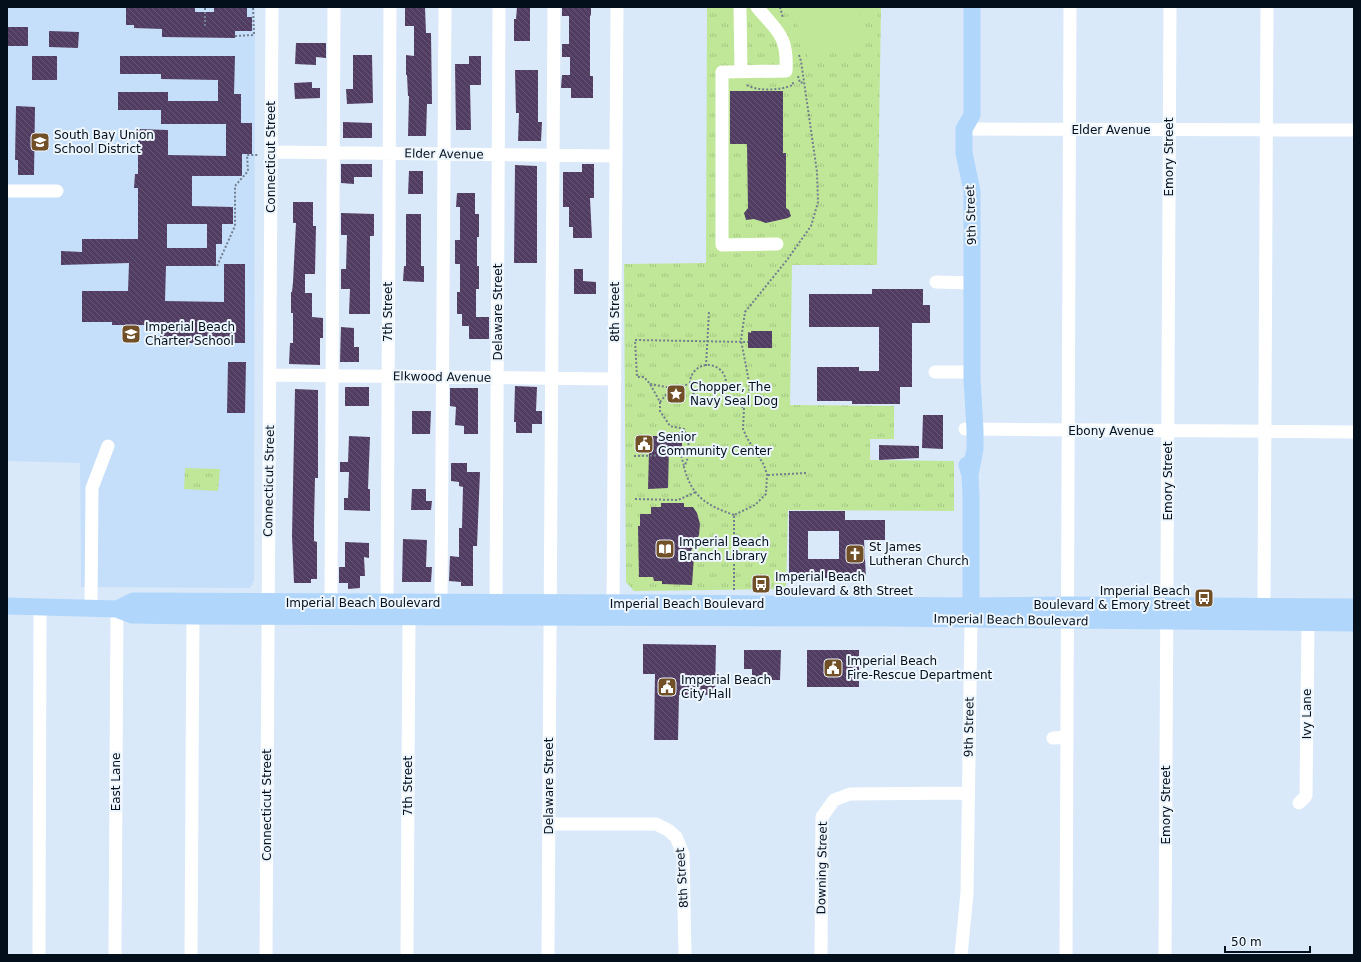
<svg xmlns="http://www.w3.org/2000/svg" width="1361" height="962" viewBox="0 0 1361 962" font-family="'DejaVu Sans',sans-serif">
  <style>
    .built { fill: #c5dffa }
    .grass { fill: url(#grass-tufts) }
    .garden { fill: #c0e798 }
    .building { fill: url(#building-back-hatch); fill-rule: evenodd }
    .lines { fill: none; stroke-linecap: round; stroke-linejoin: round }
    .path { stroke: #717e8d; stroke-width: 2; stroke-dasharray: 2 2; stroke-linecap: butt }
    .minor { stroke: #fff; stroke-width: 13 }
    .major { stroke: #b0d6fc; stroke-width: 17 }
    .labels { text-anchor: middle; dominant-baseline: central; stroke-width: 4; stroke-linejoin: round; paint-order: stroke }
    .street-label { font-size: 12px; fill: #040f1c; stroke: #edf5fd }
    .poi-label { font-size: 12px; fill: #040f1c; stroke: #edf5fd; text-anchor: start }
  </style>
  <defs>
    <pattern id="grass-tufts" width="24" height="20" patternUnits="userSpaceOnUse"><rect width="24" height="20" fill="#c0e798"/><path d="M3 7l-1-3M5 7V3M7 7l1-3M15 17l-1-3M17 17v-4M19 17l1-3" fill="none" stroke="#a3c582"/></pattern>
    <pattern id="building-back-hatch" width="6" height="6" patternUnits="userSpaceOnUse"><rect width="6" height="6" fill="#523d62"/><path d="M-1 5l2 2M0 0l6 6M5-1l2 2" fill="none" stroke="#665574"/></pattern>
  </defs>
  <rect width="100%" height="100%" fill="#dae9f9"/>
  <!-- built -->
  <path class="built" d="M7,7H255L254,581L250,588L81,587L80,463L7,461Z"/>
  <!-- grass -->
  <path class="grass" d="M707,7H881L877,265H792L790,405L894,406V439H870V460L954,461V511L788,510L786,589L634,591L626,582L624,264L706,263Z
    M185,468L220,469L218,491L184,489Z"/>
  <!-- garden -->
  <path class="garden" d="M791,7H857L869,41L810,61Z"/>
  <!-- building -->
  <path class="building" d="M126,7H195V12H214V7H247V17H252V31H235V38L162,37V29L134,28V25H126Z
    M405,7H425L426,33H431L432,104H427L426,136H408L409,96H408L407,75H406V55L414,56V26H405Z
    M517,7H530V41H514V19H516Z
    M562,7H591V15L590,16V76H593V98H571V88H561L562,75H570V57H562V44H569V16H562Z
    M7,27H28V46H7Z
    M49,31L79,32L78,48L49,47Z
    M296,43H326V58L316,57V65L295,64Z
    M353,55H372L373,103L347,104L346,89H353Z
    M32,56H57V80H32Z
    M120,56H235L234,94H241V123H252V154H242V176H192V206L233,207V224H222V244H216V266H166L165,301L224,302V264H245V343H160V325H112V322H82V291H128L129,263L61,265V251L82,252V239H138V188H134L135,174H138V129L168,130V155L226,156V124H161V110H118V92H168V101H218V80L161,79V74H120ZM167,224H207V248H167Z
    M469,56H481V85H470L471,130H456L455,64H469Z
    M515,70H538V122H542L541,141H518L519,113H516Z
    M312,82V88H320V98L295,99L294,83Z
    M730,91H783V153H786V208L789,210L791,216L788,218L766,223L754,219L746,220L744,213L748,208L747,144H730Z
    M16,106L35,107L34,175H18V160H15Z
    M343,122L372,123V138H343Z
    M341,164H372V177H354V184L341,183Z
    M582,164H594V198H590L592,238H573V227H569V207H563V172H582Z
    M515,165L537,166V263H514Z
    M409,171H423V194H408Z
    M457,193H475V214H479V237H477V266H479V289H476V317H489V339H469V326H462V314H457V292H460V264H455V240H460V207H456Z
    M293,202H313V226H316L315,274H305V293H312V317L323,318V338H320V365L289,364L290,343H293V313H291V292H292L293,282L296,223H293Z
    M341,213L374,214V236H370V314H349L350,289H341V269H346L347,235H341Z
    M406,214H421V266H424V282L403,281L404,266H406Z
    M574,269H583V281L596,282V294H574Z
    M872,289H923V305H930V323H912V387H900V404H852V401H817V367H859V371H879V327H809V294H872Z
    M341,327L354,328V347H359V362H340Z
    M751,331H772V348H748V332L751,333Z
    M228,362H246L245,413H227Z
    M515,386L537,387L536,411H542V424H532V433H516V422H514Z
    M345,387H369V406H345Z
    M450,388H478V434H464V426L455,425L456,407L450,406Z
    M295,389L318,390V478H315L314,522V541L317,542V579H311V583H294L292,536Z
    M412,411H431L430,434H412Z
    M923,415H943V449L922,448Z
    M682,432V447H669L668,488L648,489L649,451H638V436H668V433Z
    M349,436L370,437L368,489H370V511L344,510V498H348L349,472H340V462H348Z
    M879,445L919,446V458L879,460Z
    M451,463H467V472H480L477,546H473V586H461V582L449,581L450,556L459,557V528H462L463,487L459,486V482L451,481Z
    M412,489H426V501H432L431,510H411Z
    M661,503H684V507H693L697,513L700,524L699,535L688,557H694L692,585L662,584V581H654L653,577H639L638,526H640V514H651V507H661Z
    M789,511H845V520H885V540H864L866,578H789ZM808,531H839V559H808Z
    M403,539L427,540L426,567H432L431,582H402Z
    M345,542L369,543V558L364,557L365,576H360V588L348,589V583H339V567H345Z
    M643,644L716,645L715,695H679L678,740H654L655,674H643Z
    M744,650H781L780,680H752V669H744Z
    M807,650H859V687H807Z"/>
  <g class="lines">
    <!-- path -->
    <path class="path" d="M780,7L783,18
      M205,26V7
      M235,36L254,35L253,7
      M798,76L800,83L804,82
      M747,85C758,92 781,90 793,85V81
      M217,266L235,226V186L248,171L247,155H259
      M690 383a18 18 0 1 1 36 0a18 18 0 1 1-36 0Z
      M706,366L709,311
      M650,384L672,388
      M721,394L744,408
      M660,402L672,388L690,384
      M634,456L681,455L684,466
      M768,475L806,473
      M635,499L678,500L696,492
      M734,515C706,505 692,497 684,467C691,453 690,444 684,429L670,426L660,411V402L650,384L644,377H637L635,340L748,342
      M734,590V515L755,505L766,494L767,475L764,465L747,438L743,429L744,408L750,387L741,340L745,312L787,260L811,226L818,202L817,172L801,61L799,55"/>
    <!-- minor -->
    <path class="minor" d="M740,7L741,71
      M757,7C778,32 788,36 786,71L722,72V245L777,244
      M964,129L1354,130
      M271,152L616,156
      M7,191H57
      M936,282L972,283
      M935,372H972
      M270,375L615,379
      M965,429L1354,432
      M441,602L445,7
      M331,603L334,7
      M1264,606L1267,7
      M91,608L92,488L108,446
      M387,611L390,7
      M496,611L499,7
      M613,611L617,7
      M1053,738L1067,737
      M1299,803L1306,796L1308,622
      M549,824H656L668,830L676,837L683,854L685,955
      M39,955L40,607
      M115,955L117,609
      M191,955L193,616
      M266,955L272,7
      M407,955L409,617
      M548,955L554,7
      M821,955L822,817L834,800L850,794L968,793
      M961,955L967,893L971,621
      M1066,955L1070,7
      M1165,955L1170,7"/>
    <!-- major -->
    <path class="major" d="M967,465L970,475L971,496V616
      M970,475L975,449V430L972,379V191L964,153V129L972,115V7
      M7,606L117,609L132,615L193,616L886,618L1354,623
      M117,609L133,601L668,603L971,606L1067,605L1354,607"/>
  </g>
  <!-- icons -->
  <defs>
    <symbol id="school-square" viewBox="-11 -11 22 22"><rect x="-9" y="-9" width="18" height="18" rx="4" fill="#714f27" stroke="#edf5fd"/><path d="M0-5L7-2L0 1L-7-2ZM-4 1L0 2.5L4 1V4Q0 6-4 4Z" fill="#fff"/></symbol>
    <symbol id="sight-square" viewBox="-11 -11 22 22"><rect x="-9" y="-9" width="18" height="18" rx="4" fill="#714f27" stroke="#edf5fd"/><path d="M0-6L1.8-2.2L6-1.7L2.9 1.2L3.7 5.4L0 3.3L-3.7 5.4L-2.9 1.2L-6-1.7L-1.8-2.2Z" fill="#fff"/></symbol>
    <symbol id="civic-square" viewBox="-11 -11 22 22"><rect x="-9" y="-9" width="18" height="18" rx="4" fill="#714f27" stroke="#edf5fd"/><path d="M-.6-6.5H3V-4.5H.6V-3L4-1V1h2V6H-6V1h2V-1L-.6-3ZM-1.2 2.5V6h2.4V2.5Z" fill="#fff"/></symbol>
    <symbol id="library-square" viewBox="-11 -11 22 22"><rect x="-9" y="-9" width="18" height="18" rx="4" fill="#714f27" stroke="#edf5fd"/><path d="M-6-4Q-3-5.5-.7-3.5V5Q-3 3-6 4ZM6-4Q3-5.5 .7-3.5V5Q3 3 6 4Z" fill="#fff"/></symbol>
    <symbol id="church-square" viewBox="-11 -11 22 22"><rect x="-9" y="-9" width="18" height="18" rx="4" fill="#714f27" stroke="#edf5fd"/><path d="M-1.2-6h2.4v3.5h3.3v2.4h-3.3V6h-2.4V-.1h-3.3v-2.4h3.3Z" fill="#fff"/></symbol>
    <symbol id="bus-square" viewBox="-11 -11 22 22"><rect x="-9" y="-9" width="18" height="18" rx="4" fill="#714f27" stroke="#edf5fd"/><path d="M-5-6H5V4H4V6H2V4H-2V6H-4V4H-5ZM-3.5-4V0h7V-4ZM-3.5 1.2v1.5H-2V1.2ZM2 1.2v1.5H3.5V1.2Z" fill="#fff"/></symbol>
  </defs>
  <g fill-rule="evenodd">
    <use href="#school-square" x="29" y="131" width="22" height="22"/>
    <use href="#school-square" x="120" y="323" width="22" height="22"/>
    <use href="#sight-square" x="665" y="383" width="22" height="22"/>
    <use href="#civic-square" x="633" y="433" width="22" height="22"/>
    <use href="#library-square" x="654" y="538" width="22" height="22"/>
    <use href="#church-square" x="844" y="543" width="22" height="22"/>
    <use href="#bus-square" x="750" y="573" width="22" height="22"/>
    <use href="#bus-square" x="1193" y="587" width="22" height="22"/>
    <use href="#civic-square" x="822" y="657" width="22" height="22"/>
    <use href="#civic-square" x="656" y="676" width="22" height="22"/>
  </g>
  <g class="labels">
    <!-- street labels -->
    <g class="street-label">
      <text x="1111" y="130">Elder Avenue</text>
      <text transform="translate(444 154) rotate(1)">Elder Avenue</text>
      <text transform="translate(271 157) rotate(-90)">Connecticut Street</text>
      <text transform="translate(1169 157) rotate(-90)">Emory Street</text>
      <text transform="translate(971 215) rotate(-92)">9th Street</text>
      <text transform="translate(388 312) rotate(-90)">7th Street</text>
      <text transform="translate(498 312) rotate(-90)">Delaware Street</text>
      <text transform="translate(615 312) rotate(-90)">8th Street</text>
      <text transform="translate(442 377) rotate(1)">Elkwood Avenue</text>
      <text x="1111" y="431">Ebony Avenue</text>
      <text transform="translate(269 481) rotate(-89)">Connecticut Street</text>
      <text transform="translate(1168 481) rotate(-90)">Emory Street</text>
      <text x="363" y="603">Imperial Beach Boulevard</text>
      <text x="687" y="604">Imperial Beach Boulevard</text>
      <text transform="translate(1011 620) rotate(1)">Imperial Beach Boulevard</text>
      <text transform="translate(1307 714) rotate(-90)">Ivy Lane</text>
      <text transform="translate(969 727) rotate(-89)">9th Street</text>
      <text transform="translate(116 782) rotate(-90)">East Lane</text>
      <text transform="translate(408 786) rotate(-90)">7th Street</text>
      <text transform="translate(549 786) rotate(-90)">Delaware Street</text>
      <text transform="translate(267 805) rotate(-90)">Connecticut Street</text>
      <text transform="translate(1166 805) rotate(-90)">Emory Street</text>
      <text transform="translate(822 868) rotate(-89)">Downing Street</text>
      <text transform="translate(682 878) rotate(-94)">8th Street</text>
    </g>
    <!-- poi labels -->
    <g class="poi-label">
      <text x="54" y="135">South Bay Union<tspan x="54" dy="14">School District</tspan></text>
      <text x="145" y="327">Imperial Beach<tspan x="145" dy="14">Charter School</tspan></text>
      <text x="690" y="387">Chopper, The<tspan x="690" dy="14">Navy Seal Dog</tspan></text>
      <text x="658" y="437">Senior<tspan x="658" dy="14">Community Center</tspan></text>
      <text x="679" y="542">Imperial Beach<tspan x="679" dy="14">Branch Library</tspan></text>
      <text x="869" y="547">St James<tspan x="869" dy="14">Lutheran Church</tspan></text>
      <text x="775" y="577">Imperial Beach<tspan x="775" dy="14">Boulevard &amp; 8th Street</tspan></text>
      <text x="1190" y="591" text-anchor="end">Imperial Beach<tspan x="1190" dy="14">Boulevard &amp; Emory Street</tspan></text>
      <text x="847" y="661">Imperial Beach<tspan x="847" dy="14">Fire-Rescue Department</tspan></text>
      <text x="681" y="680">Imperial Beach<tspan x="681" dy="14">City Hall</tspan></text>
    </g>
  </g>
  <!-- border -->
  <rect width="1361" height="962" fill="none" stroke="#040f1c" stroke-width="16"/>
  <!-- scale -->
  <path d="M1225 946v6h85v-6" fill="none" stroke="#040f1c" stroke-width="2"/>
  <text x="1231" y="946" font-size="12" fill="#040f1c" stroke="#edf5fd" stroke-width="3" paint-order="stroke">50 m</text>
</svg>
